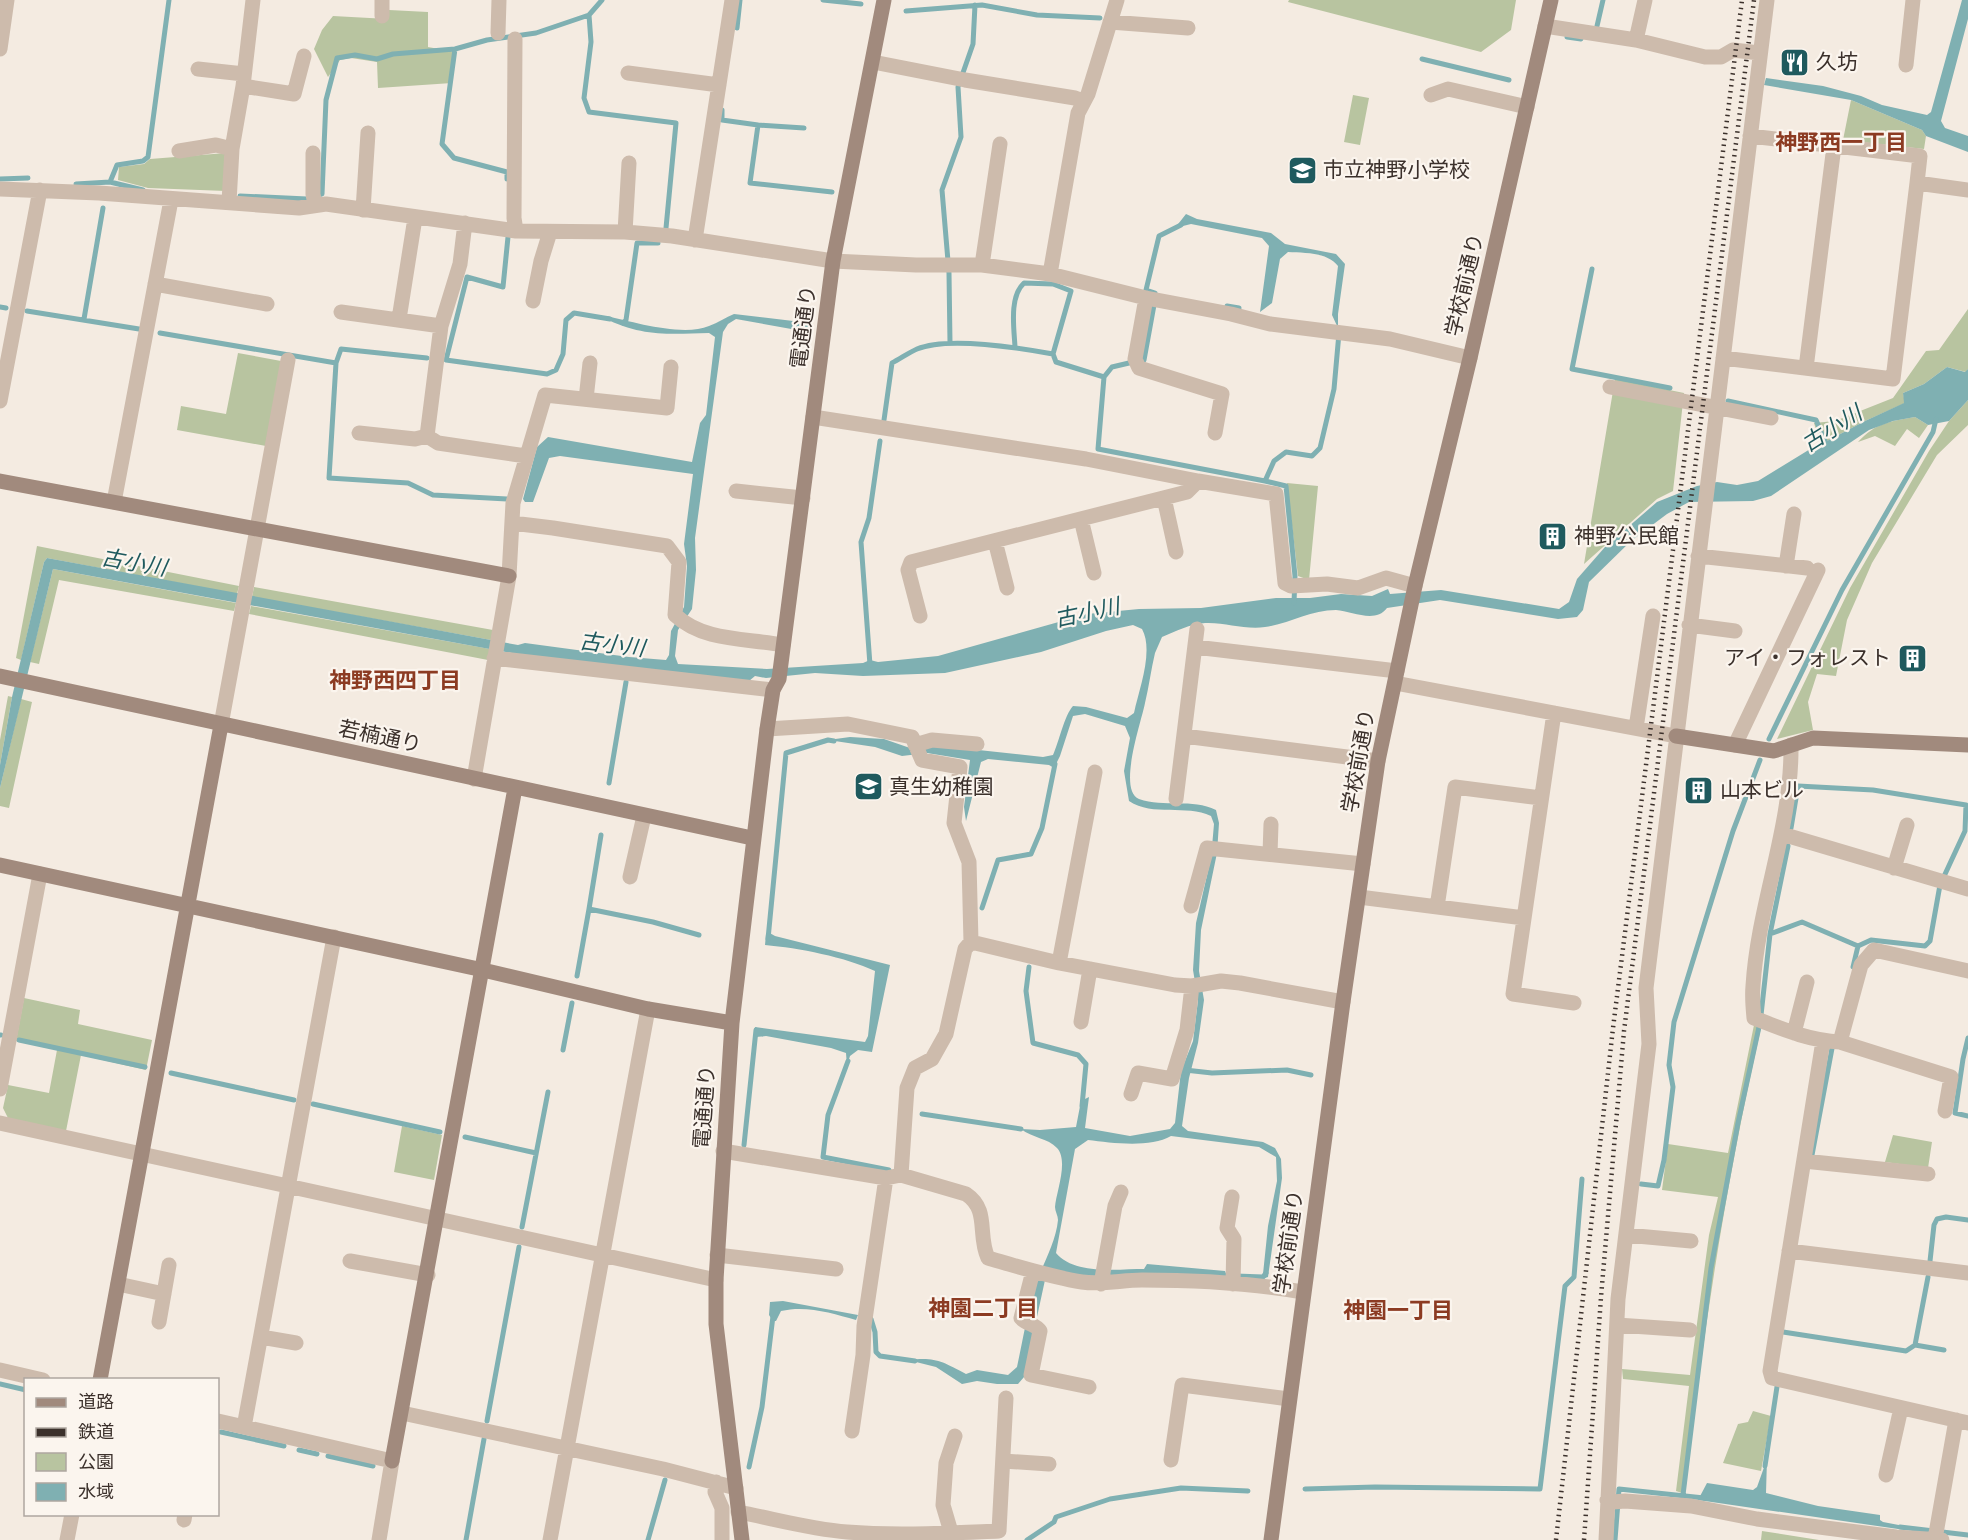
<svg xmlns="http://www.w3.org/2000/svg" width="1968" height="1540" viewBox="0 0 1968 1540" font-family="'Varela Round','Noto Sans JP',sans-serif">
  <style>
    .green { fill: #b8c4a0 }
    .water { fill: #7fb0b2 }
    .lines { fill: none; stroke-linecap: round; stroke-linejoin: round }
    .stream { stroke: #7fb0b2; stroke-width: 5 }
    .street { stroke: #cdbbac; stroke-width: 15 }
    .secondary { stroke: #a18a7d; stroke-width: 15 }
    .rail { stroke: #3b302b; stroke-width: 4.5; stroke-dasharray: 1.5 4.5; stroke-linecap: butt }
    .labels { text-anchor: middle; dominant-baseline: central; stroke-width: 4.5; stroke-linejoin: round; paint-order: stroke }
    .poi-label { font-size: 21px; fill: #3b302b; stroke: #fbf5ee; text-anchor: start }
    .street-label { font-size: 21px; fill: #3b302b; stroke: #fbf5ee }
    .neighbourhood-label { font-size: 22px; font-weight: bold; fill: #8c3b22; stroke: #fbf5ee }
    .water-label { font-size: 22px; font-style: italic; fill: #1f5a5e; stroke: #fbf5ee }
  </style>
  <rect width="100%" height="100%" fill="#f4ebe1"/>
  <!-- green -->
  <path class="green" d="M1289,0H1516L1511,30L1481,52L1288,2Z
    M389,10L428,12V47L456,52L452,83L378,88L377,62L351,58L340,60L328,77L314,49L322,30L333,16L388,19Z
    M1353,95L1369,98L1360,145L1344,142Z
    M1851,100L1922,130L1926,136L1924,149L1843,140Z
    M226,153V191L148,188L118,180L119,167L144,164L150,159Z
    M1968,309V369L1966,372L1947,367L1924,384L1903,393L1905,403L1865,421L1825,442L1820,443L1814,423L1835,421L1893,398L1926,351L1939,350Z
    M238,353L281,361L266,446L177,430L181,406L226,414Z
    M1615,379L1684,393L1673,491L1657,499L1584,564Z
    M1968,400V425L1937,455L1872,563L1847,620L1836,676L1817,674L1808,702L1813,730L1777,739L1850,588L1929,451L1949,421Z
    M1915,417L1928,425L1919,438L1907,429L1895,446L1875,436L1858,442C1875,423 1891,421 1915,417Z
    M1287,483L1318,486L1309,580L1298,576Z
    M37,546L239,586L237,594L47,558L44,562L21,660L16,658Z
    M53,569L236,603L234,611L59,580L39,664L30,662Z
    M254,587L493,630L491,640L252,597Z
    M251,606L490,649L488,660L249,614Z
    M8,696L12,697L0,765V740Z
    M21,699L32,702L9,808L0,806V788Z
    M24,998L80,1010L78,1024L152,1040L146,1070L81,1055L66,1131L8,1118L3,1108L8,1085L49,1093L57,1050L16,1041Z
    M1754,1025L1761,1028C1726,1182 1702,1337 1685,1494L1676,1491L1689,1386L1623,1379L1622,1369L1690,1375L1709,1235L1718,1197L1662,1190L1668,1144L1728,1153Z
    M402,1126L442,1135L434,1180L394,1172Z
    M1893,1135L1932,1142L1928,1168L1885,1162Z
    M1753,1411L1771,1416L1761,1471L1723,1463L1738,1424L1748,1422Z
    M1762,1531L1819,1540H1761Z"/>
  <!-- water -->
  <path class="water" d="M1962,0H1968V19L1941,121L1945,128L1968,136V152L1926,136L1922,130L1851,100L1764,85L1766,78L1823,86L1861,96L1882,105L1927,115L1931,112Z
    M1186,214L1197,219L1271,233L1285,244L1336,254L1345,264L1338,314V328L1332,315L1338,266C1327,252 1305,253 1288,252L1280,259L1272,303L1260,312L1269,246L1262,238L1191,224L1175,228Z
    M734,314L810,323L808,332L736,319L728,324L723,332L695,538L696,570L692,609L678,630L675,656L678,664L767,669L863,663L870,660L878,662L938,656L1087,614L1139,609L1201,608L1276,598H1310L1341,594L1372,596L1388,589L1390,594L1441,590L1559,609L1569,602L1577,579L1605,547L1657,502L1697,486L1717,482L1737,485L1758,481L1820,443L1825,442L1865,421L1904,403L1903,393L1924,384L1947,367L1965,372L1968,369V400L1949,421L1928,425L1915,417L1893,421L1869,430L1771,496L1753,501L1689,502L1667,514L1631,541L1589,582L1583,610L1577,617L1558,619L1440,600L1387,608C1375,624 1352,611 1336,610C1310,610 1289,624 1265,627C1245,630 1225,622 1205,623C1190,624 1176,631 1162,637L1155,653C1151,670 1149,686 1145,703C1142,720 1117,790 1139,799C1164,808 1192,798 1216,810L1219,823L1217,853L1201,930L1199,971L1204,1000L1198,1043L1189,1078L1182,1126L1188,1131L1263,1142L1275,1148L1281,1159L1282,1178L1268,1277L1265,1278L1263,1274L1268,1226L1277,1181L1276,1157L1259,1147L1171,1136C1150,1148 1112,1143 1088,1140L1075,1149L1056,1253C1074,1275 1118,1269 1144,1269L1147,1264L1225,1271L1227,1276L1045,1280L1024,1377L1018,1384H997L977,1381L962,1384L936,1367L908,1360C936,1357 941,1361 966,1374L977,1370L1008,1375L1017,1367C1023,1340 1028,1307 1037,1281C1044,1262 1056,1241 1058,1220C1058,1216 1055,1211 1055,1207C1056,1192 1069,1161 1057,1148C1048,1138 1032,1138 1021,1129L1040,1130L1076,1127L1081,1101L1089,1097L1085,1128L1130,1136L1170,1129L1175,1123L1181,1071L1193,1041L1198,1000L1193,970L1196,923L1211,858L1214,824L1211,816C1186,804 1153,817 1129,801L1124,771L1130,738L1125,726L1085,714L1073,716L1060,756L1054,768L1049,765L988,759L981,762L966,821L964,807L970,760L927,753L902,756L875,747L828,740L850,737L884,739L910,748L932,745L1043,757L1053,755C1059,742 1064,716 1073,706L1086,707L1127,718L1134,713C1139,689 1154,651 1142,629L1133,625L1106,631L1041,652L945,673L863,676L815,673L766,678L755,676L749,681L517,654L53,569L0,788V765L12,697L44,562L47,558L518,645L525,643L629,657L666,660L669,655L671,631L684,607L687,566L684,544L693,474L560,456L549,458L533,502H525L523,499L537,447L548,437L692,462L700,423L706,415L715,337L709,333C669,334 642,337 604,318L607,316C633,322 683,337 709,326C718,323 726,317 734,314Z
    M768,932L775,936L890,965L872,1052L858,1050L850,1056L847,1066L846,1053L831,1048L766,1036L756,1037L754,1035L755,1027L865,1042L868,1036L875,971C845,957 799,948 765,945L766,934Z
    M783,1301L858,1315L856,1320C832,1313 806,1305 781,1311L776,1321H773L769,1315L770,1302Z
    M1767,1459L1766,1493L1818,1506L1880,1515V1520L1883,1522L1904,1526L1905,1530L1698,1500L1707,1483L1753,1490L1757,1487Z"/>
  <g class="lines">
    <!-- stream -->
    <path class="stream" d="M823,0L861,4
      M906,11L982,5L1037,15L1100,18
      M589,15L591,42L584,98L589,112L676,123L666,228
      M1597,26L1603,0
      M737,28L740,0
      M1567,37L1581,39
      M455,49L442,144L454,158L507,172V179
      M1422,59L1509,80
      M722,110V120L758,125L750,183L832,192
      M758,125L804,128
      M0,179L28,178
      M110,182L117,165L143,161L148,157L169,0
      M76,184L110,182L143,190
      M240,196L307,199
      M316,196L322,194L326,100L337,58L355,55L377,59L393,54L455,49L487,40L536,33L589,15L602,0
      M508,237L503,287L467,277L446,360L547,374L556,370L563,354L566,320L574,313L610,319
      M1592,269L1572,369L1670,388
      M1155,293L1146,290L1159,236L1181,225
      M1227,306L1239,308
      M0,307L6,308
      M27,311L139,329
      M84,319L103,208
      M623,323L626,320L637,243H658
      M160,333L336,363L329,478L408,483L433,495L507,499
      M950,343L949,273L942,190L961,137L958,87L973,44L975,5
      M1015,347C1014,328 1009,297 1024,283L1053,284L1071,291L1053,354
      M1144,360L1154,305
      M336,363L341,349L427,358
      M1104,377L1112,367L1129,363
      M1728,401L1816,420L1827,446
      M884,420L892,363C900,359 908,353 917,349C948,336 1020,348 1053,354L1056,362L1104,377L1098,449L1265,481
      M1294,603L1295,576L1286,486L1265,481L1274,461L1286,452L1312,456L1320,448L1334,389L1339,333
      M870,665L861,542L869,518L880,441
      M1769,739L1842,590L1933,432L1936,419
      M609,783L626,682
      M1791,828L1798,786L1873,790L1966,805L1965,831L1940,885L1930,941L1925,946L1871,940L1858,946L1853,967
      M982,908L998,860L1031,854L1042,828L1055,764
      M589,909L601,835
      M1770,934L1802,922L1858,946
      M768,939L786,753L828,740L834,741
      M1029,967L1026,991L1033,1043L1078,1055L1086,1064L1082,1106
      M577,976L589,909L653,922L699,935
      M1761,1015L1770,934L1788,846
      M0,1035H1
      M1968,1038L1963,1059L1955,1113L1968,1116
      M19,1040L145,1067
      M563,1050L572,1003
      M848,1061L828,1115L823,1157L889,1170L890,1176
      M1185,1070L1212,1073L1287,1070L1311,1075
      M171,1073L294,1100
      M313,1104L440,1132
      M922,1114L1021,1129
      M465,1137L536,1153
      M744,1145L756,1030
      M1812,1155L1833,1043
      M1641,1184L1658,1186L1664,1160L1673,1087L1669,1065L1674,1022L1733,831L1760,760
      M522,1227L548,1092
      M1930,1261L1934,1225L1937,1219L1946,1217L1968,1220
      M1236,1276L1263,1277L1266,1273
      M871,1319L875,1332L876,1352L880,1356L915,1361
      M1783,1332L1906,1351L1915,1345L1944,1350
      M1915,1345L1928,1277
      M0,1384L26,1390
      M487,1421L519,1247
      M221,1432L284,1446
      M299,1450L317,1454
      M328,1456L373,1466
      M1765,1466L1778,1380
      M749,1467L762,1407L773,1316
      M1305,1489L1375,1487L1540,1489L1565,1286L1574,1277L1582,1179
      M1683,1495L1711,1268L1738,1123L1759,1027
      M1900,1527L1968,1535
      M466,1540L484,1439
      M648,1540L665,1480
      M1027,1540L1054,1522L1056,1517L1110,1499L1181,1488L1248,1491
      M1615,1540L1619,1489L1704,1498"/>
    <!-- street -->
    <path class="street" d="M382,16V0
      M1110,22L1188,28
      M1545,26L1636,40L1705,57H1721L1733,50L1760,53
      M498,33L499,0
      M515,39L514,218L516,231
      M1636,40L1645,0
      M0,49L7,0
      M873,62L965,80L1075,98L1083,101
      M1906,65L1913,0
      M198,69L244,74
      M628,73L719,85
      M243,86L294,94L304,56
      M1431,95L1448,89L1527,107
      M179,151L216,145L232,149
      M313,153V194L315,205
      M1917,183L1968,190
      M0,189L99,193L299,208L326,204L516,231L625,232L672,236L833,261L916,265H982L1050,274L1146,298L1231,314L1270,324L1390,339L1470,358
      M229,202L232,149L243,86L253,0
      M363,210L368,133
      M465,223L460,264L441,326L427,436L438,443L526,456
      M625,232L629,163
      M695,240L732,0
      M982,265L1000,144
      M1050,274L1078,113L1088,94L1117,0
      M155,284L267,304
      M1146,298L1135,359L1139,368L1222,394L1215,433
      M533,301L541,261L550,232
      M341,312L441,326
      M399,319L415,218
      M1723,358L1893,379L1917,183L1920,156L1750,136
      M1806,368L1834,146
      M1610,387L1771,418
      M586,399L590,363
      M0,401L40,190
      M813,417L1086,459L1198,481L1276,494L1285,583L1291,586L1327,584L1358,588L1386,578L1415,586
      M359,433L415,439L427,436
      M736,491L803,498
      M1164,498L1176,552
      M114,502L171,200
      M1081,519L1094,573
      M512,523L553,528L667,546L679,562L675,615C704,642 747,638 783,645
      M995,541L1007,588
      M1698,556L1807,568
      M1786,566L1794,514
      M920,616L908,570L911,562L1187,492L1198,481
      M1689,625L1735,631
      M1195,647L1397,671
      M494,658L773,690
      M1395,683L1676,736
      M1554,713L1513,994L1574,1003
      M221,725L288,360
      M1636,728L1653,616
      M767,729L848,724L912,737L922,760L960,767L954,823L969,862L971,942L1059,963L1175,985L1192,986L1221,981L1240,983L1343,1002
      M1184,736L1378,761
      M915,745L932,740L977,744
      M1735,745L1818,570
      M1791,745C1792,828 1758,904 1753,986C1752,997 1753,1008 1754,1018C1782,1029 1810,1041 1840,1042L1951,1077L1945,1111
      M474,779L509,576L513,503L545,395L667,408L671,367
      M1176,799L1197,629
      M1782,834L1968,889
      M1270,854L1271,824
      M1894,868L1907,825
      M630,877L644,816
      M1359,897L1524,918
      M1191,906L1207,848L1363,864
      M1437,907L1455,787L1541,798
      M1059,963L1095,772
      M1081,1022L1090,969
      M1794,1033L1807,982
      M1823,1041L1770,1371L1772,1378L1968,1423
      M1840,1042L1861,965L1874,950L1968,971
      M0,1089L40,874
      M1131,1094L1138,1073L1172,1079L1187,1030L1192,986
      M0,1123L716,1280
      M723,1151L886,1178L901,1175L966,1194C990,1210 977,1235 988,1258C1019,1267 1051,1277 1082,1282C1103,1285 1122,1280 1142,1280C1196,1280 1250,1283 1303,1292
      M1804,1161L1928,1174
      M901,1175L907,1088L915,1068L932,1059L946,1034L965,949L971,942
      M1232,1197L1227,1228L1234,1239L1233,1284
      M1626,1235L1691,1241
      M1789,1251L1968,1273
      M717,1255L836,1269
      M350,1261L428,1275
      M1033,1271L1021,1318C1026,1324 1036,1324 1040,1331L1031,1375L1089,1387
      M118,1284L164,1294
      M1101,1284L1115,1206L1121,1192
      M159,1322L169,1265
      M1617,1325L1690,1330
      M261,1337L296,1343
      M0,1370L43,1380
      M402,1413L663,1469L736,1488
      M218,1421L392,1461L379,1540
      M244,1427L334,937
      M852,1431L863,1355L864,1326L886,1178
      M1171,1460L1182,1385L1289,1399
      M1003,1461L1049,1464
      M1886,1475L1901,1408
      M716,1482L715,1492L722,1508V1540
      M1607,1500L1613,1502L1625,1501L1691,1506L1757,1519L1896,1537L1942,1540
      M738,1512C775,1519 810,1529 847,1532C897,1536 949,1533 999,1531L1006,1398
      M184,1520L185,1514
      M951,1532L943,1505L946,1463L955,1436
      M1935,1539L1956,1420
      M67,1540L72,1514
      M550,1540L648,1009
      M1606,1540L1618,1299L1649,1044L1646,988L1767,0"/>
    <!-- secondary -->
    <path class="secondary" d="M0,481L509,576
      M0,676L752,838
      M1676,736L1774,751L1813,738L1968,745
      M0,865L483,970L648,1009L732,1023
      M100,1380L221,725
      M392,1461L515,788
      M742,1540L716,1324V1280L732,1023L767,729L773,690L779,679L833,261L884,0
      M1271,1540L1343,1002L1378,761L1415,586L1470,358L1551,0"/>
    <!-- rail -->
    <path class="rail" d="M1556,1540L1613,1028L1742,0
      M1584,1540L1601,1297L1624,1031L1754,0"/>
  </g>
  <!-- icons -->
  <defs>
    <symbol id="restaurant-square" viewBox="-11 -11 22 22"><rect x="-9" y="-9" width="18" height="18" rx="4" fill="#1f5a5e" stroke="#fbf5ee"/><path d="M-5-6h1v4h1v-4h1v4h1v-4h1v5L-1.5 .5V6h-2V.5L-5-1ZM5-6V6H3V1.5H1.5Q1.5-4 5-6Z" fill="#fff"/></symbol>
    <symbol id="school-square" viewBox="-11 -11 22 22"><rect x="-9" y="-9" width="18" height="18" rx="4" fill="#1f5a5e" stroke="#fbf5ee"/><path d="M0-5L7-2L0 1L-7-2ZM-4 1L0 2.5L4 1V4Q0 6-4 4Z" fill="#fff"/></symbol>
    <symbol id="building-square" viewBox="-11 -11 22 22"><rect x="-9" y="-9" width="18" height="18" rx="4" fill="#1f5a5e" stroke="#fbf5ee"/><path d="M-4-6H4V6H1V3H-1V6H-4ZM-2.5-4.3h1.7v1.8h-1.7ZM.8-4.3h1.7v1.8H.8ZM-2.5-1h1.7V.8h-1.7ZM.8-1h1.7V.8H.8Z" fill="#fff"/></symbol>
  </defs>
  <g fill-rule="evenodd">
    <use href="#restaurant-square" x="1778" y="46" width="33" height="33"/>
    <use href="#school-square" x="1286" y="154" width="33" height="33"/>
    <use href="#building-square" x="1536" y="520" width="33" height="33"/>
    <use href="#building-square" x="1896" y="642" width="33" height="33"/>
    <use href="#school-square" x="852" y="770" width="33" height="33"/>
    <use href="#building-square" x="1682" y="774" width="33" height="33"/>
  </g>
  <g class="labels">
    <!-- poi labels -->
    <g class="poi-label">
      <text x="1816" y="62">久坊</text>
      <text x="1323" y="170">市立神野小学校</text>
      <text x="1574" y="536">神野公民館</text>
      <text x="1891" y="658" text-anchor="end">アイ・フォレスト</text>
      <text x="889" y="787">真生幼稚園</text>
      <text x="1720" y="790">山本ビル</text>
    </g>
    <!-- street labels -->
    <g class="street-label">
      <text transform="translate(1465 285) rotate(-77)">学校前通り</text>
      <text transform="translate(804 327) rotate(-83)">電通通り</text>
      <text transform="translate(380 737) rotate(12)">若楠通り</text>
      <text transform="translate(1359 761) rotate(-80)">学校前通り</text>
      <text transform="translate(705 1107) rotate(-86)">電通通り</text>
      <text transform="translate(1289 1242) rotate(-82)">学校前通り</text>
    </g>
    <!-- neighbourhood labels -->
    <g class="neighbourhood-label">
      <text x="1841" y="143">神野西一丁目</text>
      <text x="395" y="681">神野西四丁目</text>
      <text x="983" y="1309">神園二丁目</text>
      <text x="1398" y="1311">神園一丁目</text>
    </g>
    <!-- water labels -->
    <g class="water-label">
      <text transform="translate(1832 429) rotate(-32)">古小川</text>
      <text transform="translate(134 563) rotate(10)">古小川</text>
      <text transform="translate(1087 613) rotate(-12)">古小川</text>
      <text transform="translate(612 645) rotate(7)">古小川</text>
    </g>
  </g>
  <!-- legend -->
  <rect x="24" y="1378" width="195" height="138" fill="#fbf5ee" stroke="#aea6a0" stroke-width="1.5"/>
  <rect x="36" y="1398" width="30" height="9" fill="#a18a7d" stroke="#aea6a0" stroke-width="1.5"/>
  <text x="78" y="1408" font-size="18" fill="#3b302b">道路</text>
  <rect x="36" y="1428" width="30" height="9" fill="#3b302b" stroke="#aea6a0" stroke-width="1.5"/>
  <text x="78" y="1438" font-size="18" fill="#3b302b">鉄道</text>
  <rect x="36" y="1453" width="30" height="18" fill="#b8c4a0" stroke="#aea6a0" stroke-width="1.5"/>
  <text x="78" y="1468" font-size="18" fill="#3b302b">公園</text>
  <rect x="36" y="1483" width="30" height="18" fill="#7fb0b2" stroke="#aea6a0" stroke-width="1.5"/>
  <text x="78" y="1498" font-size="18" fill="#3b302b">水域</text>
</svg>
